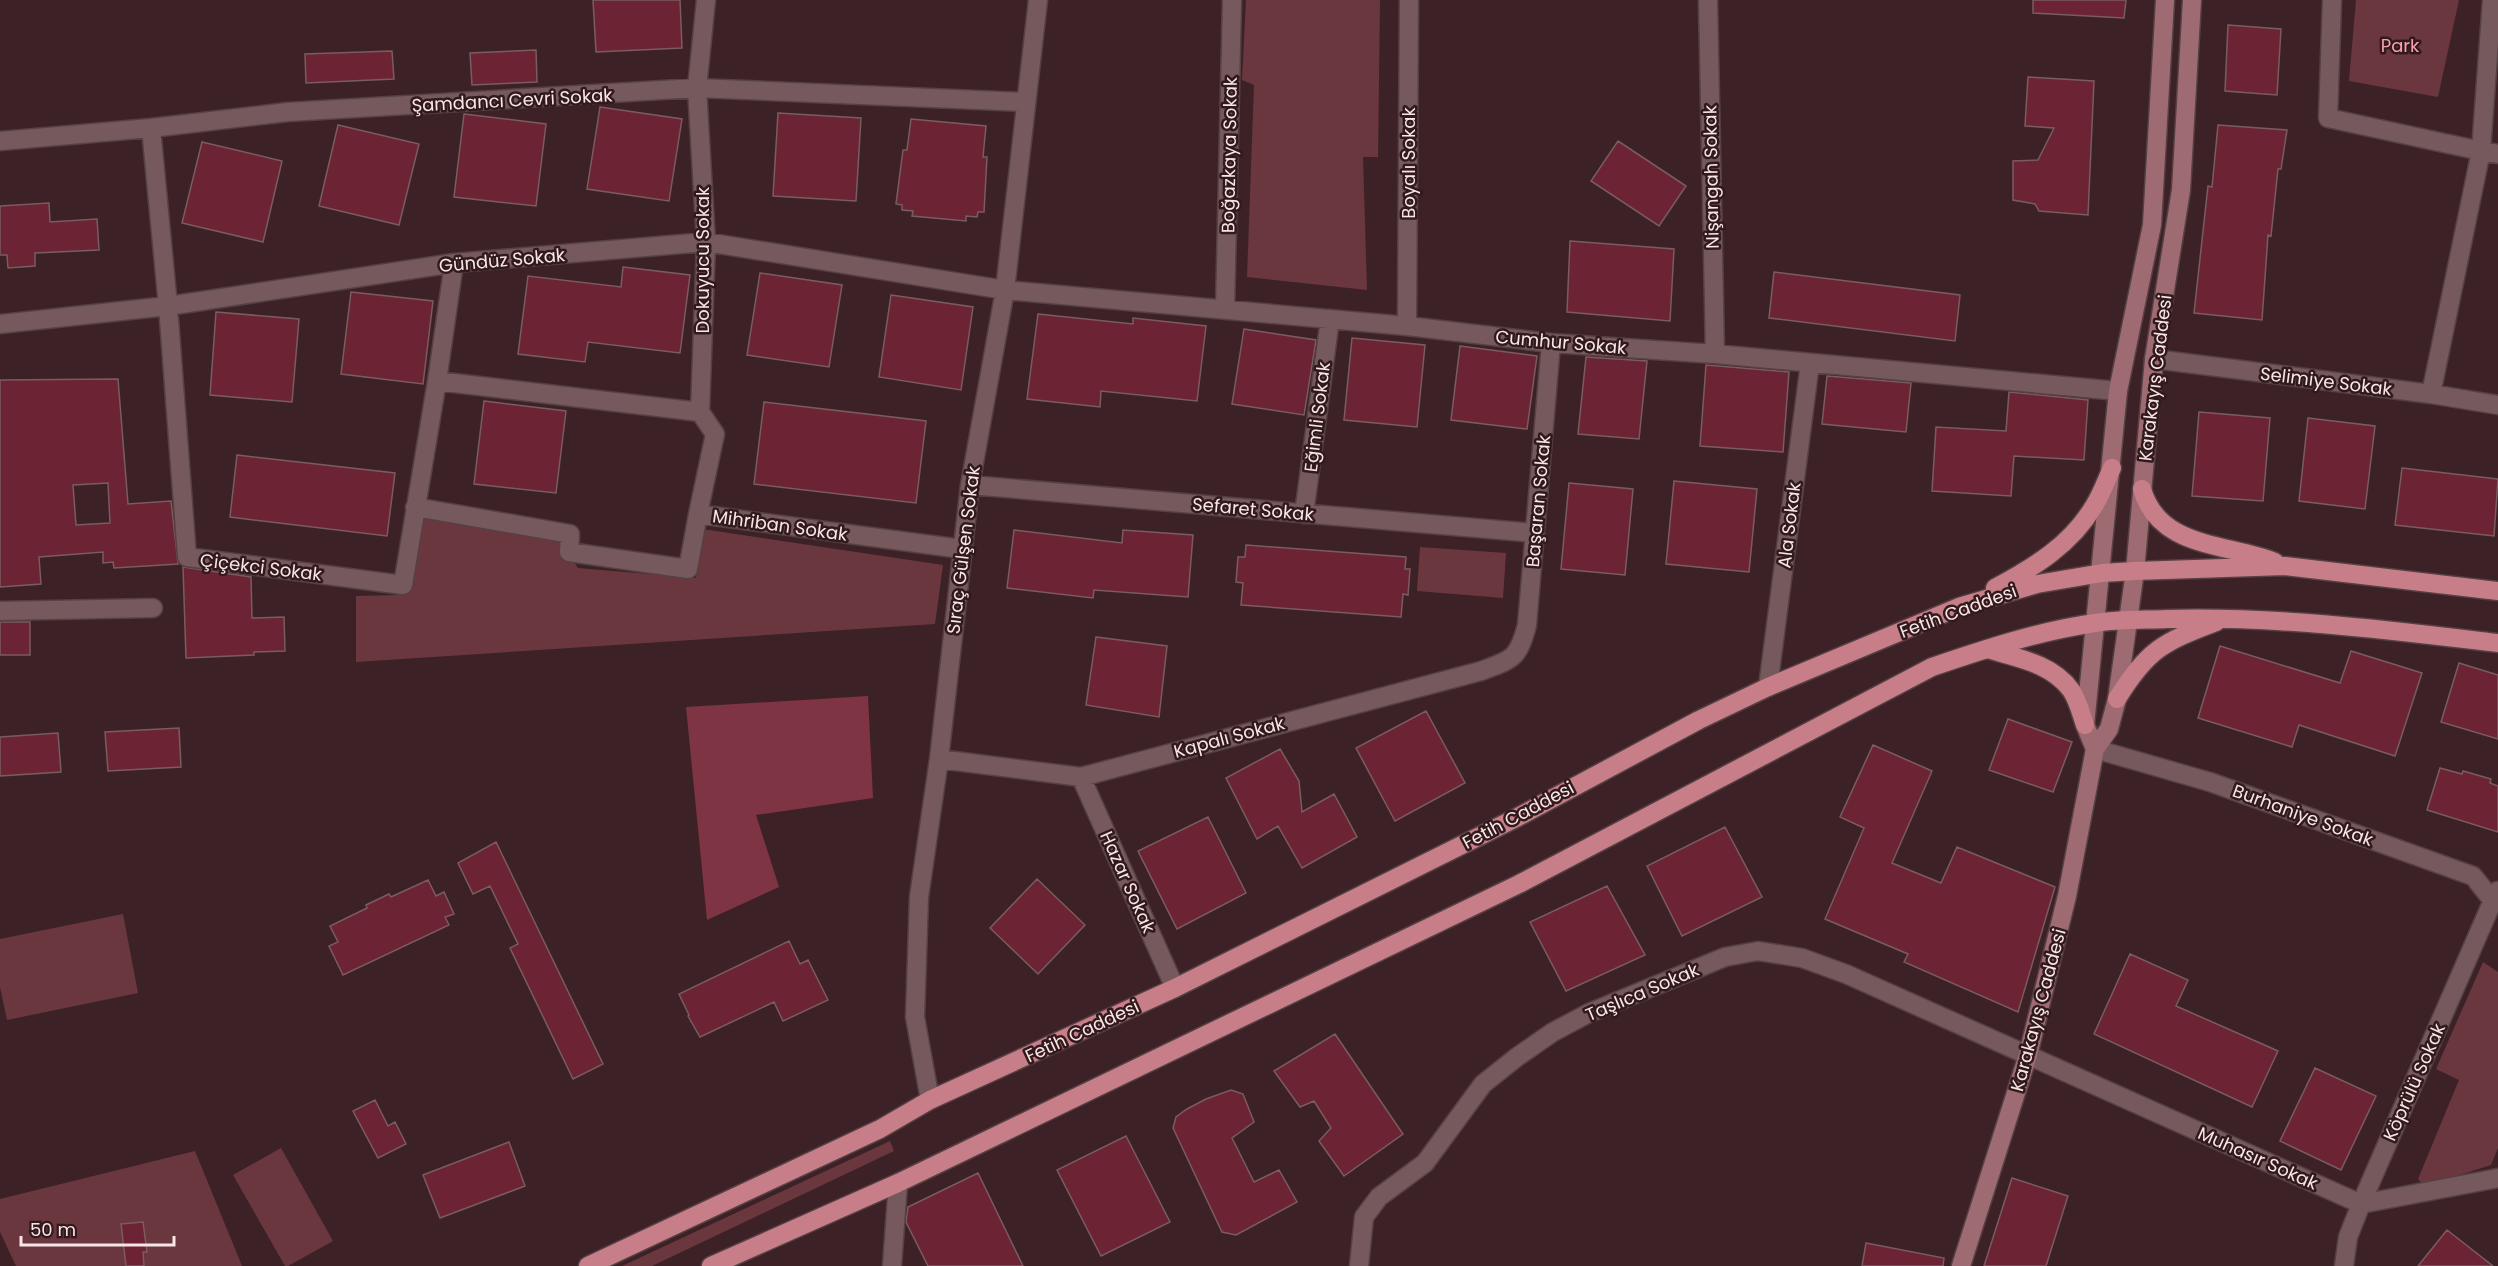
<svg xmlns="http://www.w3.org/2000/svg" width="2498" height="1266" viewBox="0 0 2498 1266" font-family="Poppins,sans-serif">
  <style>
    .green { fill: #6b373f }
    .forest { fill: #7e3442 }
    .building { fill: #6c2333; stroke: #7a5c60; stroke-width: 1.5; fill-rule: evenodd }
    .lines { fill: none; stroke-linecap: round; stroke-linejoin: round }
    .street-casing { stroke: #554043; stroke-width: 21 }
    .secondary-casing { stroke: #554043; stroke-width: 21 }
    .primary-casing { stroke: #554043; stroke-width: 21 }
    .street { stroke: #76595c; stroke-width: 18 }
    .secondary { stroke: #9f6b72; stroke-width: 18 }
    .primary { stroke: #c87e88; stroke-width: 18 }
    .labels { text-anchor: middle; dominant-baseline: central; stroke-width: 5; stroke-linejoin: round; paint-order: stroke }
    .park-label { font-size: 18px; fill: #faa1ae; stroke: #31191c }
    .street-label { font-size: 18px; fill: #f8e6e7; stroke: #31191c }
  </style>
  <rect width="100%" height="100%" fill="#3c2226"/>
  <!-- green -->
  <path class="green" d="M1246,0H1380L1378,157H1363L1367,290L1247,277L1254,85L1242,80Z
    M2356,0H2459L2438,97L2349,81Z
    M416,518L557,537L578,568L696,578L702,529L943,565L935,624L356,662V596L399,595Z
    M1420,547L1506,553L1503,598L1417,591Z
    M123,914L138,993L7,1020L0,987V939Z
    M2483,962L2498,972V1148L2491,1165L2425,1186L2418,1179L2459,1080L2436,1069Z
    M890,1141L894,1151L652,1266H622Z
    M281,1148L333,1241L288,1266H285L233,1175Z
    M195,1151L242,1266H16L0,1232V1199Z"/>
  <!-- forest -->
  <path class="forest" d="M868,696L873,798L756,815L779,887L707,920L686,707Z"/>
  <!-- building -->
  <path class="building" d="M593,0H680L682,48L596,52Z
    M2033,0H2126L2124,18L2033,13Z
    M2228,25L2281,29L2277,95L2225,91Z
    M536,50L537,82L472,85L470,53Z
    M392,51L394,79L306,83L305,54Z
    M2028,77L2094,81L2088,215L2039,211L2035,204L2013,200V161L2038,160L2054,128L2025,126Z
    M600,107L682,119L669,201L587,189Z
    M778,113L861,118L856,201L773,196Z
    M464,114L546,124L536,206L454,197Z
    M911,119L986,126L983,157H987L984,212H978L977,217L966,216V221L912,216L913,211L902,210V205L896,204L903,150H907Z
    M338,125L419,144L399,225L319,206Z
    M2218,125L2287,130L2281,169H2278L2271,236L2268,235L2262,320L2194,313L2208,186L2212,187Z
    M1618,141L1686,186L1659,226L1591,181Z
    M202,142L282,161L263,242L182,223Z
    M49,203L50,222L97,219L99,250L35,253V266L8,268L7,255H0V206Z
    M1570,241L1674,249L1670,321L1567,312Z
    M623,267L690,275L680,353L588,342L585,362L518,354L528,276L621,287Z
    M1774,272L1960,295L1955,341L1769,318Z
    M760,273L842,285L829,367L747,355Z
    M351,292L433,301L423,384L341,374Z
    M891,295L973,307L961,390L879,377Z
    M216,312L299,319L292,402L210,395Z
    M1038,314L1133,324V318L1206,326L1197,401L1101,391L1100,407L1027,399Z
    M1244,329L1316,340L1304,415L1232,404Z
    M1352,338L1425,345L1417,427L1344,420Z
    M1460,346L1537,356L1527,429L1451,420Z
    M1586,357L1647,361L1639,439L1578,434Z
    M1706,365L1789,372L1783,452L1700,446Z
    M1827,376L1911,383L1906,432L1822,424Z
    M118,379L128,504L171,501L178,564L114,568L113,562L103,563V552L39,557L41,584L0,587V380ZM108,483L110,523L76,525L73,485Z
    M2009,392L2088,400L2084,460L2014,456L2011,496L1932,491L1936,427L2006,431Z
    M484,401L566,411L556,493L474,484Z
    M764,402L926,421L916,503L754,484Z
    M2199,412L2270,418L2263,501L2192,496Z
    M2308,418L2375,426L2365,509L2299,501Z
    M237,455L395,473L387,536L230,517Z
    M2402,468L2498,479L2494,536L2395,525Z
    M1674,481L1757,489L1749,572L1666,564Z
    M1569,483L1633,489L1625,575L1561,569Z
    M1014,530L1122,543L1123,530L1193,535L1188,597L1094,590L1093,598L1007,588Z
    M1246,545L1406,557L1405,569H1410L1408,595L1403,594L1401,617L1241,605L1243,583L1236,582L1238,557H1245Z
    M183,567L251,577L252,618L284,617L285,651L254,652V655L186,658Z
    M0,622H30V655H0Z
    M1096,637L1167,646L1159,717L1086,705Z
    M2220,646L2340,683L2351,651L2422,673L2395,756L2299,725L2292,747L2198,718Z
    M2459,663L2498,675V739L2441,722Z
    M1426,711L1465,783L1395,821L1356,748Z
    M2008,719L2072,742L2053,792L1989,770Z
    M179,728L181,767L108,771L105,732Z
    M58,733L61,772L0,776V737Z
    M1873,745L1932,771L1892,863L1941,883L1957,847L2055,887L2018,1012L1904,962L1908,954L1825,919L1864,828L1840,817Z
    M1280,749L1299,781L1302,812L1334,794L1357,837L1302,868L1278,826L1257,839L1226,778Z
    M2440,768L2462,774L2463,771L2491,779L2490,783L2498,786V832L2427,810Z
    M1208,817L1246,893L1177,929L1138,851Z
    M1725,827L1762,897L1682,936L1647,866Z
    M496,842L603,1064L573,1079L510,948L518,944L490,886L473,894L458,863Z
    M1037,879L1085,925L1038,974L990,928Z
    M428,880L436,896L444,892L454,914L445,917L449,925L343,975L329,946L338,942L330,926L367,908L366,905L389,894L391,897Z
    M1607,886L1645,955L1566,991L1530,922Z
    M789,941L800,964L808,960L828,1000L783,1021L774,1002L700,1037L688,1016L689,1015L679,994Z
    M2130,954L2188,980L2176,1006L2278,1051L2252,1107L2094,1034Z
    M1335,1034L1403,1134L1344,1176L1319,1141L1331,1128L1314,1101L1300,1107L1274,1071Z
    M2315,1068L2376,1096L2341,1170L2280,1141Z
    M1231,1090L1243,1094L1254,1122L1232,1138L1254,1182L1279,1170L1297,1202L1236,1235L1222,1232L1173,1128L1176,1117L1187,1109L1206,1099Z
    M375,1100L388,1126L395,1122L406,1144L378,1158L353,1111Z
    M1126,1136L1170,1222L1101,1256L1057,1170Z
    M509,1142L525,1186L440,1218L423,1175Z
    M978,1173L1023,1266H928L906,1222L908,1207Z
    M2012,1178L2068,1196L2046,1266H1984Z
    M143,1222L147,1252H143L144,1266H126L121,1224Z
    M2447,1230L2493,1266H2418Z
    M1866,1243L1944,1258L1943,1266H1862Z"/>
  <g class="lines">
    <defs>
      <path id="street" d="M1708,0L1715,354
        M2332,0L2328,118L2481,151L2492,0
        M151,128L168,306L187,557L403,585L437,381L454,263
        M0,141L151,128L288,112L697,88L1025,102
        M1225,310L1232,0
        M0,324L168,306L454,263L706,242L1005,290L1407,326L1551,343L1715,354L2118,391
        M1407,326L1409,0
        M2154,359L2431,394L2498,405
        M437,381L700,412
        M2431,394L2481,151L2498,154
        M970,485L1535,533
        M415,507L570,534L569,552L688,569L698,514L962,549
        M698,514L715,434L700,412L706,242L697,88L706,0
        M1304,514L1330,319
        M0,611L153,608
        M1768,687L1810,363
        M2095,749L2210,782L2473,876L2493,901L2498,903
        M939,759L1081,777L1481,671C1513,659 1518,659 1527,625L1551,343
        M1081,777L1175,988
        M930,1100L915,1017L919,897L939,759L970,485L1005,290L1038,0
        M892,1266L898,1183
        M1359,1266L1364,1217L1379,1197L1425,1163L1483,1084L1517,1057L1553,1032L1589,1013L1725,957L1758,951L1802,958L1846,974L2361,1204L2498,1178
        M2344,1266L2348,1237L2361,1204L2497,891"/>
      <path id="secondary" d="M2095,749L2085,725L2118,391L2152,225L2165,0
        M1961,1266L2028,1055L2067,896L2095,749L2109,729L2117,699L2135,571L2154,359L2181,190L2192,0"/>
      <path id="primary" d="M2142,489C2159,549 2227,543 2275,562
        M1995,588C2034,567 2071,545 2094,506C2101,495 2106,481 2112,468
        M1987,649C2017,658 2051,663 2071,690C2078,700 2081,714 2085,725
        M2117,699C2147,650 2163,642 2216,622
        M588,1266L880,1129L930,1100L1175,988L1516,818L1699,720L1768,687L1959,607L2037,584L2102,573L2135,571L2285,566L2498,591
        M711,1266L898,1183L1519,884L1932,667C1985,649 2039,631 2095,623C2119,619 2143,620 2167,619C2278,616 2388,630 2498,643"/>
    </defs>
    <!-- street casing -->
    <use href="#street" class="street-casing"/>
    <!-- secondary casing -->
    <use href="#secondary" class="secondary-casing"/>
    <!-- primary casing -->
    <use href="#primary" class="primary-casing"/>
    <!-- street -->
    <use href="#street" class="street"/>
    <!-- secondary -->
    <use href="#secondary" class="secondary"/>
    <!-- primary -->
    <use href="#primary" class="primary"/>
  </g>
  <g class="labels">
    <!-- park labels -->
    <g class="park-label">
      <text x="2400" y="45">Park</text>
    </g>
    <!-- street labels -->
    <g class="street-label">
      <text transform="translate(512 100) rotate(-3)">Şamdancı Cevri Sokak</text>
      <text transform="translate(1229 155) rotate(-89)">Boğazkaya Sokak</text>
      <text transform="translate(1408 163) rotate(-90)">Boyalı Sokak</text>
      <text transform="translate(1711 177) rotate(-91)">Nişangah Sokak</text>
      <text transform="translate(502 260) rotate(-5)">Gündüz Sokak</text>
      <text transform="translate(702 260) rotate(-90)">Dokuyucu Sokak</text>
      <text transform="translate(1561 342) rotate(5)">Cumhur Sokak</text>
      <text transform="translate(2155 378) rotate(-83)">Karakayış Caddesi</text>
      <text transform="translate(2326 381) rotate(7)">Selimiye Sokak</text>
      <text transform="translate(1317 417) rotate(-83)">Eğimli Sokak</text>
      <text transform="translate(1538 501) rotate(-85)">Başaran Sokak</text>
      <text transform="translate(1253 509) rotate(5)">Sefaret Sokak</text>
      <text transform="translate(780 525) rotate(8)">Mihriban Sokak</text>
      <text transform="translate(1789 525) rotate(-83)">Ala Sokak</text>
      <text transform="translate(963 550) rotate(-83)">Sıraç Gülşen Sokak</text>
      <text transform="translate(261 567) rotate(7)">Çiçekci Sokak</text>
      <text transform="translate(1958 611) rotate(-20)">Fetih Caddesi</text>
      <text transform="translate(1229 737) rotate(-15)">Kapalı Sokak</text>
      <text transform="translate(1518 815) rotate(-28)">Fetih Caddesi</text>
      <text transform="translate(2303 815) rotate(20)">Burhaniye Sokak</text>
      <text transform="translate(1128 882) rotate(66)">Hazar Sokak</text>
      <text transform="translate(1642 992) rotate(-23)">Taşlıca Sokak</text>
      <text transform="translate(2038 1010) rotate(-75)">Karakayış Caddesi</text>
      <text transform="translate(1082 1031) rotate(-25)">Fetih Caddesi</text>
      <text transform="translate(2414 1082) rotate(-66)">Köprülü Sokak</text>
      <text transform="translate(2258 1158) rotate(24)">Muhasır Sokak</text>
    </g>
  </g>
  <!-- scale -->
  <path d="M21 1236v9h153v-9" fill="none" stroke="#f8e6e7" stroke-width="3"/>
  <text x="30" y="1236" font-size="18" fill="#f8e6e7" stroke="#31191c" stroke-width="4.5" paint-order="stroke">50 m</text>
</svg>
